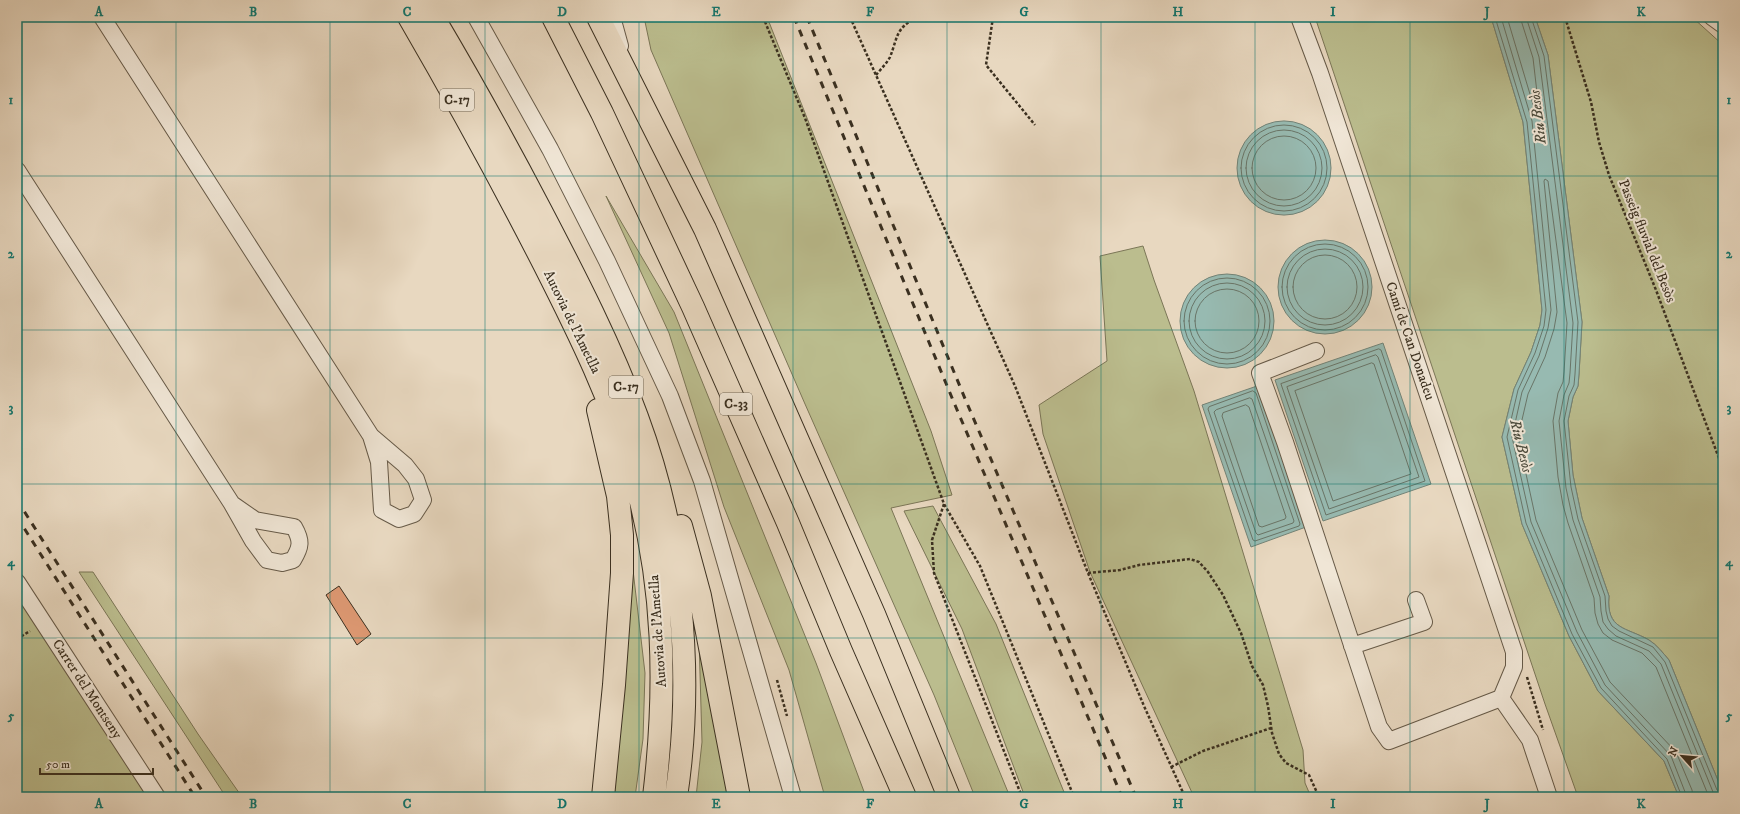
<svg xmlns="http://www.w3.org/2000/svg" width="1740" height="814" viewBox="0 0 1740 814" font-family="'IM FELL DW Pica',serif">
  <style>
    .green { fill: #bbbd8e; stroke: #7b7657 }
    .water { fill: #97bab1; stroke: #728377 }
    .lines { fill: none; stroke-linecap: round; stroke-linejoin: round }
    .shore { stroke: #697568; stroke-width: 1 }
    .building { fill: #dd9872; stroke: #3b3020 }
    .minor-casing { stroke: #665a48; stroke-width: 18 }
    .highway-casing { stroke: #3b3020; stroke-width: 24 }
    .path { stroke: #3b3020; stroke-width: 2.5; stroke-dasharray: 3 2; stroke-linecap: butt }
    .minor { stroke: #f0e6d6; stroke-width: 16 }
    .highway { stroke: #e8d8c0; stroke-width: 22 }
    .rail { stroke: #3b3020; stroke-width: 3; stroke-dasharray: 7 7; stroke-linecap: butt }
    .grid { fill: none; stroke: #0f766e; stroke-width: 1; stroke-opacity: 0.55 }
    .labels { text-anchor: middle; dominant-baseline: central; stroke-width: 4; stroke-linejoin: round; paint-order: stroke }
    .shield { fill: #f0e6d6; stroke: #716757; stroke-width: 1 }
    .shield-label { font-size: 13px; font-weight: bold; fill: #3b3020 }
    .street-label { font-size: 14px; fill: #3b3020; stroke: #f0e6d6 }
    .water-label { font-size: 15px; font-style: italic; fill: #4d4c3d; stroke: #f0e6d6 }
    .neatline { fill: none; stroke: #0f766e; stroke-width: 1.5 }
    .grid-label { font-size: 13px; text-anchor: middle; font-weight: bold; fill: #0f766e }
  </style>
  <rect width="100%" height="100%" fill="#e8d8c0"/>
  <filter id="stains"><feTurbulence type="fractalNoise" baseFrequency=".005" numOctaves="4"/><feColorMatrix values="0 0 0 0 .2 0 0 0 0 .09 0 0 0 0 .02 0 0 0 .5 -.17"/></filter>
  <radialGradient id="worn" r=".72"><stop offset=".6" stop-color="#630" stop-opacity="0"/><stop offset="1" stop-color="#630" stop-opacity=".3"/></radialGradient>
  <!-- green -->
  <path class="green" d="M644,17H767L931,431L952,495L891,508L1010,797H975L934,695L805,404L651,50Z
    M1315,17H1491L1523,122L1542,310L1540,325L1531,352L1514,389L1502,437L1522,524L1569,636L1598,691L1664,761L1679,797H1578L1545,704Z
    M1535,17H1692L1723,45V793L1669,660C1663,653 1657,645 1649,640C1626,627 1606,630 1609,596L1582,518L1573,475L1568,421L1573,397L1578,386L1579,374L1582,322L1548,55Z
    M606,196L674,312L816,663L866,797H825L789,670L724,507L669,333Z
    M1143,246L1154,280L1194,391L1303,750L1305,783L1311,797H1194L1090,572L1043,434L1039,405L1107,361L1100,256Z
    M933,506L996,624L1066,797H1025L962,629L904,511Z
    M631,553L645,673L643,739L635,797H611Z
    M79,572H93L198,734L242,797H226Z
    M17,597L131,770L149,797H17Z
    M699,639L728,797H696L702,742Z"/>
  <!-- water -->
  <path class="water" d="M1491,17H1535L1548,55L1582,322L1579,374L1578,386L1573,397L1568,421L1573,475L1582,518L1609,596C1606,630 1626,627 1649,640C1657,645 1663,653 1669,660L1723,793V797H1679L1664,761L1598,691L1569,636L1522,524L1502,437L1514,389L1531,352L1540,325L1542,310L1523,122Z
    M1237 168a47 47 0 1 1 94 0a47 47 0 1 1-94 0Z
    M1278 287a47 47 0 1 1 94 0a47 47 0 1 1-94 0Z
    M1180 321a47 47 0 1 1 94 0a47 47 0 1 1-94 0Z
    M1383,343L1431,484L1323,521L1275,380Z
    M1257,386L1306,527L1251,547L1202,405Z"/>
  <g class="lines">
    <!-- shore -->
    <path class="shore" d="M1495,17L1527,122L1546,310L1544,326L1535,353L1518,390L1507,437L1526,523L1572,634L1601,688L1667,759L1682,797
      M1501,17L1532,121L1551,310L1548,328L1539,356L1522,392L1512,437L1531,522L1577,632L1605,685L1671,756L1687,797
      M1507,17L1535,111L1538,113L1539,110L1533,58L1520,17
      M1526,17L1539,57L1573,323L1570,373L1569,383L1564,395L1559,421L1566,488L1573,520L1600,597L1601,611L1603,622L1608,629L1616,636L1649,651L1661,664L1713,792L1717,797
      M1531,17L1544,56L1578,322L1575,374L1574,385L1569,396L1564,421L1571,487L1578,519L1605,596L1606,611L1608,619L1612,626L1619,631L1653,647L1665,662L1717,790L1723,793
      M1241 168a43 43 0 1 1 86 0a43 43 0 1 1-86 0Z
      M1246 168a38 38 0 1 1 76 0a38 38 0 1 1-76 0Z
      M1252 168a32 32 0 1 1 64 0a32 32 0 1 1-64 0Z
      M1282 287a43 43 0 1 1 86 0a43 43 0 1 1-86 0Z
      M1287 287a38 38 0 1 1 76 0a38 38 0 1 1-76 0Z
      M1293 287a32 32 0 1 1 64 0a32 32 0 1 1-64 0Z
      M1184 321a43 43 0 1 1 86 0a43 43 0 1 1-86 0Z
      M1189 321a38 38 0 1 1 76 0a38 38 0 1 1-76 0Z
      M1195 321a32 32 0 1 1 64 0a32 32 0 1 1-64 0Z
      M1379,349L1381,350L1425,481L1326,515L1281,384Z
      M1376,355L1378,357L1419,477L1329,509L1287,387Z
      M1372,363L1374,364L1411,474L1333,501L1295,391Z
      M1253,391L1256,393L1300,524L1299,526L1255,541L1253,540L1208,409L1209,407Z
      M1250,398L1252,399L1294,521L1293,523L1258,535L1256,533L1214,412L1216,410Z
      M1246,405L1249,407L1286,517L1285,519L1262,527L1259,526L1222,416L1223,413Z
      M1693,797L1692,790L1676,752L1610,682L1582,630L1536,520L1518,437L1528,394L1545,357L1554,329L1557,312L1544,181L1545,179L1548,181L1567,323L1564,372L1563,382L1558,393L1553,421L1558,477L1563,505L1568,523L1594,598L1595,613L1598,624L1603,633L1612,640L1642,653L1656,667L1709,797"/>
  </g>
  <!-- building -->
  <path class="building" d="M339,586L371,634L357,645L326,595Z"/>
  <g class="lines">
    <defs>
      <path id="minor" d="M102,17L371,436L379,462L382,510L399,519L414,514L423,500L416,479L405,465L371,436
        M476,17L550,149L607,261L670,396L702,481L793,797
        M612,17L620,46
        M1299,17L1320,73L1514,652V667L1501,698L1389,741L1379,727L1285,442L1260,373L1316,351
        M1712,17L1723,25
        M17,170L232,504L253,541L267,560L282,563L293,560C301,547 302,541 294,527L255,520L232,504
        M17,582L157,797
        M1352,646L1424,622L1416,600
        M1501,698L1530,740L1549,797"/>
      <path id="highway" d="M409,17C456,98 501,180 544,264C579,333 613,402 634,476C665,582 667,688 654,797
        M433,17C471,81 507,146 541,211C576,278 611,346 637,417C681,536 695,671 676,797
        M553,17L602,113L693,307L788,523L841,651L905,797
        M598,17L705,229L874,614L949,797
        M598,410L618,496L622,535V573L614,685L603,797
        M681,526L700,596L739,797"/>
    </defs>
    <!-- minor casing -->
    <use href="#minor" class="minor-casing"/>
    <!-- highway casing -->
    <use href="#highway" class="highway-casing"/>
    <!-- path -->
    <path class="path" d="M763,17L805,118L944,504L980,566L1074,797
      M850,17L1015,386L1088,573L1144,706L1185,797
      M993,17L986,65L1035,125
      M1565,17L1591,102L1599,142L1609,175L1656,290L1723,469
      M876,75C881,69 887,63 890,57C898,37 895,28 918,17
      M944,504L932,540L934,573L1022,797
      M1088,573L1120,570L1139,565L1190,559L1199,562L1208,572L1223,595L1241,633L1252,666L1263,685L1268,706L1272,733L1279,754L1286,763L1309,775L1319,797
      M17,639L30,631
      M1527,677L1543,730
      M777,680L787,716
      M1171,767L1203,751L1271,728"/>
    <!-- minor -->
    <use href="#minor" class="minor"/>
    <!-- highway -->
    <use href="#highway" class="highway"/>
    <!-- rail -->
    <path class="rail" d="M794,17L955,405L1122,797
      M807,17L966,401L1136,797
      M17,500L206,797
      M17,517L195,797"/>
  </g>
  <!-- grid -->
  <path class="grid" d="M176,17V797M330,17V797M485,17V797M639,17V797M793,17V797M947,17V797M1101,17V797M1255,17V797M1410,17V797M1564,17V797M17,176H1723M17,330H1723M17,484H1723M17,638H1723"/>
  <g class="labels">
    <!-- shield labels -->
    <g class="shield">
      <rect x="440" y="89" width="34" height="22" rx="3"/>
      <rect x="609" y="376" width="34" height="22" rx="3"/>
      <rect x="720" y="393" width="32" height="22" rx="3"/>
    </g>
    <g class="shield-label">
      <text x="457" y="100">C-17</text>
      <text x="626" y="387">C-17</text>
      <text x="736" y="404">C-33</text>
    </g>
    <!-- street labels -->
    <g class="street-label">
      <text transform="translate(1647 241) rotate(68)">Passeig fluvial del Besòs</text>
      <text transform="translate(572 322) rotate(64)">Autovia de l'Ametlla</text>
      <text transform="translate(1410 341) rotate(71)">Camí de Can Donadeu</text>
      <text transform="translate(658 631) rotate(-94)">Autovia de l'Ametlla</text>
      <text transform="translate(87 689) rotate(57)">Carrer del Montseny</text>
    </g>
    <!-- water labels -->
    <g class="water-label">
      <text transform="translate(1538 117) rotate(-97)">Riu Besòs</text>
      <text transform="translate(1521 446) rotate(76)">Riu Besòs</text>
    </g>
  </g>
  <!-- margin -->
  <rect width="1740" height="814" fill="none" stroke="#e8d8c0" stroke-width="44"/>
  <!-- north arrow -->
  <g transform="translate(1682 756) rotate(297)" stroke="#f0e6d6" stroke-width="3" paint-order="stroke">
  <path d="M0-3L7 15L0 10L-7 15Z" fill="#3b3020"/>
  <text y="-6" font-size="11" font-weight="bold" text-anchor="middle" fill="#3b3020">N</text>
  </g>
  <!-- scale -->
  <path d="M40 768v6h113v-6" fill="none" stroke="#3b3020" stroke-width="2"/>
  <text x="46" y="768" font-size="12" fill="#3b3020" stroke="#f0e6d6" stroke-width="3" paint-order="stroke">50 m</text>
  <rect x="22" y="22" width="1696" height="770" class="neatline"/>
  <g class="grid-label">
    <text x="99" y="16">A</text>
    <text x="253" y="16">B</text>
    <text x="407" y="16">C</text>
    <text x="562" y="16">D</text>
    <text x="716" y="16">E</text>
    <text x="870" y="16">F</text>
    <text x="1024" y="16">G</text>
    <text x="1178" y="16">H</text>
    <text x="1333" y="16">I</text>
    <text x="1487" y="16">J</text>
    <text x="1641" y="16">K</text>
    <text x="11" y="104">1</text>
    <text x="1729" y="104">1</text>
    <text x="11" y="258">2</text>
    <text x="1729" y="258">2</text>
    <text x="11" y="412">3</text>
    <text x="1729" y="412">3</text>
    <text x="11" y="566">4</text>
    <text x="1729" y="566">4</text>
    <text x="11" y="720">5</text>
    <text x="1729" y="720">5</text>
    <text x="99" y="808">A</text>
    <text x="253" y="808">B</text>
    <text x="407" y="808">C</text>
    <text x="562" y="808">D</text>
    <text x="716" y="808">E</text>
    <text x="870" y="808">F</text>
    <text x="1024" y="808">G</text>
    <text x="1178" y="808">H</text>
    <text x="1333" y="808">I</text>
    <text x="1487" y="808">J</text>
    <text x="1641" y="808">K</text>
  </g>
  <rect width="100%" height="100%" filter="url(#stains)"/>
  <rect width="100%" height="100%" fill="url(#worn)"/>
</svg>
